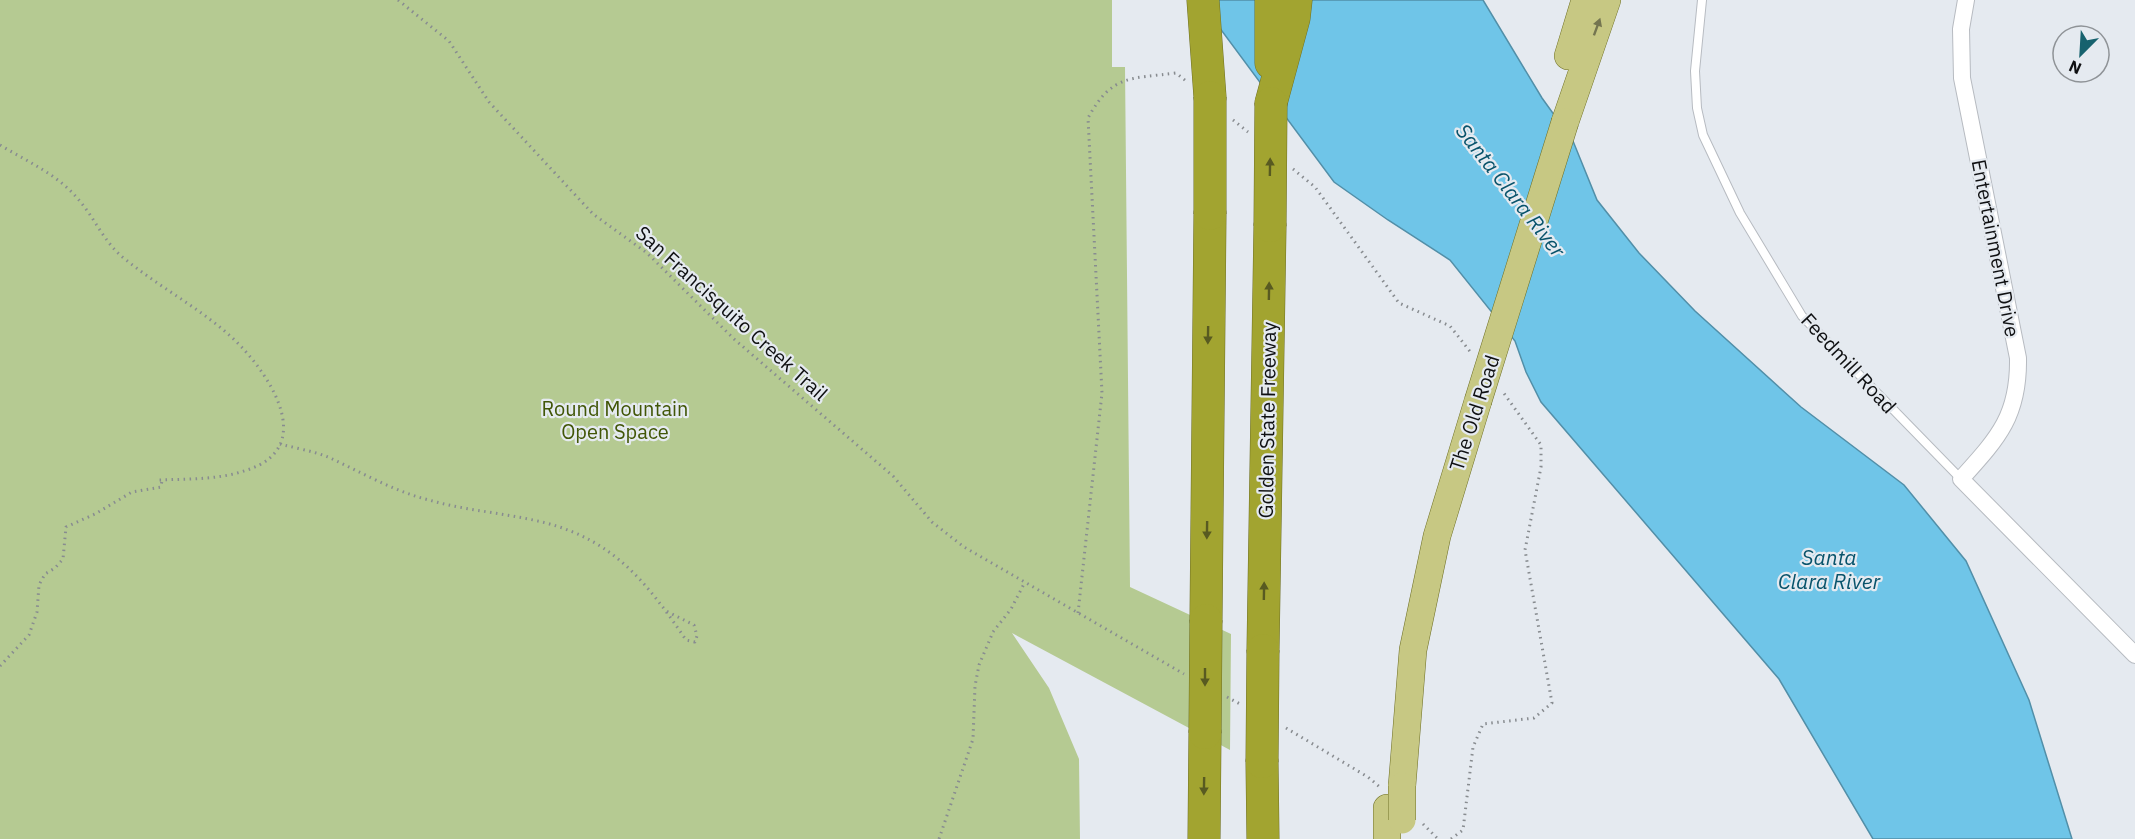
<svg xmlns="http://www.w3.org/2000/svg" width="2135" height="839" viewBox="0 0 2135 839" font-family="'IBM Plex Sans',sans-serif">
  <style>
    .green { fill: #b5ca92 }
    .water { fill: #6fc5e8; stroke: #528fa8; stroke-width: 1.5 }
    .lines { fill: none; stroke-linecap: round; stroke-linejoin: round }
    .service-casing { stroke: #b7bbc1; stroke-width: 10 }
    .minor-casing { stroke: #b7bbc1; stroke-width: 18 }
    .primary-casing { stroke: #6f7026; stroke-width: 28 }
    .motorway-casing { stroke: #6f7026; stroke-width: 33 }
    .path { stroke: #888c90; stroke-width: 3; stroke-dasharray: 1.5 4.5; stroke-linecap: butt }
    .service { stroke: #fff; stroke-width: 8 }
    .minor { stroke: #fff; stroke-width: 16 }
    .primary { stroke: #c7c883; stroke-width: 27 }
    .motorway { stroke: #a2a430; stroke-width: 32 }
    .primary-bridge-casing { stroke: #6f7026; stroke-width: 28; stroke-linecap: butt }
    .motorway-bridge-casing { stroke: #6f7026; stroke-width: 33; stroke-linecap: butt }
    .primary-bridge { stroke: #c7c883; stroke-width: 27 }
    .motorway-bridge { stroke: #a2a430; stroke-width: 32 }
    .oneway { fill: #747550 }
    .oneway2 { fill: #585a21 }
    .labels { text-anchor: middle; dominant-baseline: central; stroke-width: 4.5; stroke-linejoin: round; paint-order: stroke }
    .street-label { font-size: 20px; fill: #0f1012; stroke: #e5eaf0 }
    .park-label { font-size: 20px; fill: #415607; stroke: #e5eaf0 }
    .water-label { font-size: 21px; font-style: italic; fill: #08536b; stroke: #e5eaf0 }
  </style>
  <rect width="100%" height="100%" fill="#e5eaf0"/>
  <!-- green -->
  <path class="green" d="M0,0H1112V67H1125L1130,587L1231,634L1230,750L1012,633L1049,688L1079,759L1080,839H0Z"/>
  <!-- water -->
  <path class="water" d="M1199,0H1483L1542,98L1573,141L1597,200L1639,253L1695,311L1801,407L1904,485L1966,561L2029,700L2072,839H1873L1779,679L1541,402L1526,372L1515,341L1450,260L1388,220L1334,182Z"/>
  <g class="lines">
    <defs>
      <path id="service" d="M1702,0L1695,71L1697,108L1703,135L1740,213L1802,316L1961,479"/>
      <path id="minor" d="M1966,0L1961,29L1962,78L2018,358C2019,416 1998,438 1961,479L2135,655"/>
      <path id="primary" d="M1568,56L1585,0
        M1565,122L1607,0
        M1402,786L1413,650L1437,536L1478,401
        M1387,808V839"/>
      <path id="motorway" d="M1203,0L1210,97
        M1271,0V63
        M1271,103L1294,18L1296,0
        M1206,620L1210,214
        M1263,650L1270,226
        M1262,762L1263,839
        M1204,839L1205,733"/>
    </defs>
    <!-- service casing -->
    <use href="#service" class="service-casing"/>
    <!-- minor casing -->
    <use href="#minor" class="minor-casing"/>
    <!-- primary casing -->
    <use href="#primary" class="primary-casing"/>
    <!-- motorway casing -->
    <use href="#motorway" class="motorway-casing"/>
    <!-- path -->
    <path class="path" d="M398,0L449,41L489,102L593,214L647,253L734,339L893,476L932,522L964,547L1184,674
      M1233,120L1248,132
      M0,145C28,162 57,174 78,199C95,218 104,243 125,259C158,286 196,306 228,334C264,365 322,446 247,470C219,480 187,479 157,480
      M1293,169L1315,187L1399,303L1450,326L1472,354
      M280,444C295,448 313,451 328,457C361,472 393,491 429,500C467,511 507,513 546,523C615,541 648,584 686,640L695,642L697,636L694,625L666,611
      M1078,613L1102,393L1088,118C1112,74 1130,79 1176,73L1186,81
      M0,666L29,635L37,612L39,585L45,574L55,568L63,559L66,527L95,514L132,492L161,487L162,480
      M1227,697L1240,704
      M1286,728L1368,777L1381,788
      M1423,824L1438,839
      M939,839L973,739L975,686L979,665L993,632L1011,609L1025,582
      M1451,839L1463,830L1473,747L1483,724L1534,718L1552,703L1525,550L1541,467V445L1503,392"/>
    <!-- service -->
    <use href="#service" class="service"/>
    <!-- minor -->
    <use href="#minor" class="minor"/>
    <!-- primary -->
    <use href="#primary" class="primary"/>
    <!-- motorway -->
    <use href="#motorway" class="motorway"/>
    <defs>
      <path id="primary-bridge" d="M1478,401L1565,122
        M1402,786V820"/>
      <path id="motorway-bridge" d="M1210,214V97
        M1270,226L1271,103
        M1205,733L1206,620
        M1262,762L1263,650"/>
    </defs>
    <!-- primary-bridge casing -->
    <use href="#primary-bridge" class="primary-bridge-casing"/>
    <!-- motorway-bridge casing -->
    <use href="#motorway-bridge" class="motorway-bridge-casing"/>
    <!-- primary-bridge -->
    <use href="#primary-bridge" class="primary-bridge"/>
    <!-- motorway-bridge -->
    <use href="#motorway-bridge" class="motorway-bridge"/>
  </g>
  <!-- one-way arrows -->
  <defs><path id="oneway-solid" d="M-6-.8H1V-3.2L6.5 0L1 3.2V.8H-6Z" transform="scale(1.5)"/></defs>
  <use class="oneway" href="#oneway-solid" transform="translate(1597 27) rotate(-70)"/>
  <g class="oneway2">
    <use href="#oneway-solid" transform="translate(1270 167) rotate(-89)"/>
    <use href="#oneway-solid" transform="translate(1269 291) rotate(-89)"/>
    <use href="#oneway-solid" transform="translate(1208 335) rotate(91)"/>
    <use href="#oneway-solid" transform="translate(1207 530) rotate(91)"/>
    <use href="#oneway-solid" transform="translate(1264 591) rotate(-89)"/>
    <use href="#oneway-solid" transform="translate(1205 677) rotate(90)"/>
    <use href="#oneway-solid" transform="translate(1204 786) rotate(91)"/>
  </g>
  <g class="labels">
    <!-- street labels -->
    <g class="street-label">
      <text transform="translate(1996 248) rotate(79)">Entertainment Drive</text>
      <text transform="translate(732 313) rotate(42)">San Francisquito Creek Trail</text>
      <text transform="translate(1849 363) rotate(47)">Feedmill Road</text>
      <text transform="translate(1474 413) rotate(-72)">The Old Road</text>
      <text transform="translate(1267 420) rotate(-89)">Golden State Freeway</text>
    </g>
    <!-- park labels -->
    <g class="park-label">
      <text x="615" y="408">Round Mountain<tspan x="615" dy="23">Open Space</tspan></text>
    </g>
    <!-- water labels -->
    <g class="water-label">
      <text transform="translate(1511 190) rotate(52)">Santa Clara River</text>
      <text x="1829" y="557">Santa<tspan x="1829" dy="24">Clara River</tspan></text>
    </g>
  </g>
  <!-- north arrow -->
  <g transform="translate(2081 54) rotate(204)"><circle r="28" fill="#e5eaf0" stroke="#8f9397" stroke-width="1.5"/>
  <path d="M0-4.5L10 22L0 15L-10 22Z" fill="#17626e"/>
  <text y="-9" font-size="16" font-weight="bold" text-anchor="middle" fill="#0f1012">N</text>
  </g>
</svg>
